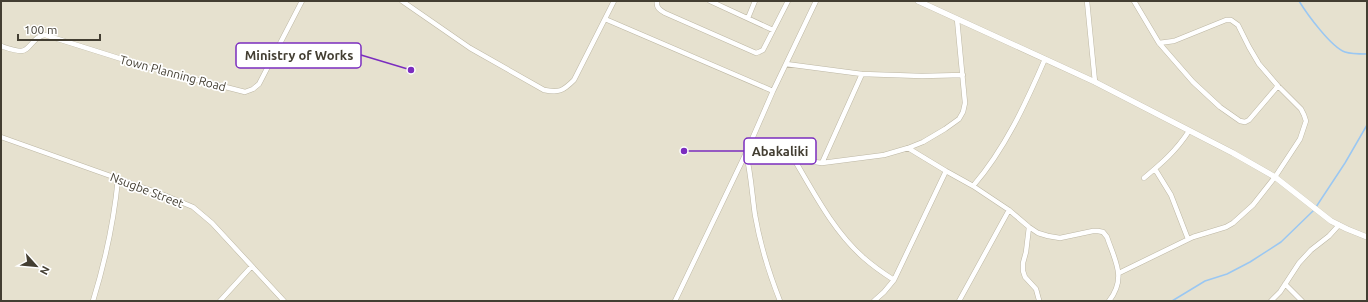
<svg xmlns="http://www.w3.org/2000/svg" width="1368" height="302" viewBox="0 0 1368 302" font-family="Ubuntu,sans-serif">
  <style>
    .residential { fill: #e6e1cf }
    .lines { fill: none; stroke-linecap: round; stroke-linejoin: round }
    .stream { stroke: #9ac7f2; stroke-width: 1.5 }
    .minor-casing { stroke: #bdb7a4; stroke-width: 5.5 }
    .tertiary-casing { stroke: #bdb7a4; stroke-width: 6 }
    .minor { stroke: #fff; stroke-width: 4.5 }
    .tertiary { stroke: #fff; stroke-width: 5.5 }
    .labels { text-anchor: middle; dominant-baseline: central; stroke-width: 3.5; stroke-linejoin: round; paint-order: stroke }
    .street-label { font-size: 12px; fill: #433e32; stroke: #fff }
    .leader { fill: none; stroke: #7b2cbf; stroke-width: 1.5 }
    .callout-dot { fill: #7b2cbf; stroke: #fff; stroke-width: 1.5 }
    .callout { fill: #fff; stroke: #7b2cbf; stroke-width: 1.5 }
    .callout-label { font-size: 13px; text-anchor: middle; font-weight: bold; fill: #433e32 }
  </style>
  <rect width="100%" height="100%" fill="#f2eee2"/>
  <!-- residential -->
  <path class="residential" d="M1,1H1367V301H1Z"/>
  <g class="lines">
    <!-- stream -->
    <path class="stream" d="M1299,1C1307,14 1331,47 1345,52C1351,54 1360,54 1367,54
      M1316,207L1345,163L1367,125
      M1172,301L1205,281L1227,274L1250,262L1281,242L1314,210"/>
    <defs>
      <path id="minor" d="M402,1L470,48L544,90C559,93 563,91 574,80L614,1
        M657,1C656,8 660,10 665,13L756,53L759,52L763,50L788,1
        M710,1L773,30
        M1087,1L1095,82
        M1134,1L1159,43L1193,82L1220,107L1240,121L1245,122L1249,120L1278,86
        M748,18L755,1
        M605,19L773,91
        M1,46C7,48 15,51 21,51C30,51 33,36 45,35L147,67L245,92L253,89L259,84L302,1
        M786,64L862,74L922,76L963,75
        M1,137L164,195L193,207L212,223L284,301
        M908,148L946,171L973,186C1005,149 1026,103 1045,59
        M794,159C814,193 834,232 864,258C873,266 883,273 894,280
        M822,163L862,74
        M1155,169L1171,195L1188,239
        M1144,178C1162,163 1176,151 1189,131
        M973,186L1009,210L1029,227L1038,233L1048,236L1060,238L1093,231H1098L1103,232L1107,237C1115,261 1127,278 1109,301
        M1029,227L1026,252L1023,263V271L1025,277L1036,289L1039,300
        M1119,273L1193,237L1226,227L1233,223L1253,205L1275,177L1300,139L1306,121L1304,115L1301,109L1278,86L1259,64L1249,47L1238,25L1231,20H1226L1174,41L1159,43
        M1285,284L1302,301
        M93,301C105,262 114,220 118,179
        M220,301L251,267
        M675,301L746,153L773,91L816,1
        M780,301C769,273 760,244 755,215C752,194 751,174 746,153L822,163L884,155L908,148L923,142L945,129L959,119L963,112L965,103L957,19
        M874,301L884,292L894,280L946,171
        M959,301L1009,210
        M1271,301L1280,292L1299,263L1311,250L1329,236L1339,225"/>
      <path id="tertiary" d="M918,1L1095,82L1233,153L1275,177L1331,221L1347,229L1367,237"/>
    </defs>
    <!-- minor casing -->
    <use href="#minor" class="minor-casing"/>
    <!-- tertiary casing -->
    <use href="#tertiary" class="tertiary-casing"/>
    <!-- minor -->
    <use href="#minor" class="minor"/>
    <!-- tertiary -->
    <use href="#tertiary" class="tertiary"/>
  </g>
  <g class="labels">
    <!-- street labels -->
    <g class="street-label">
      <text transform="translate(173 73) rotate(15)">Town Planning Road</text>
      <text transform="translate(147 190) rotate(21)">Nsugbe Street</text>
    </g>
  </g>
  <!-- callouts -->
  <path class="leader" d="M411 70L361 55M684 151L744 151"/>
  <g class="callout-dot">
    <circle cx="411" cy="70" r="4"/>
    <circle cx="684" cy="151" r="4"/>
  </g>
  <g class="callout">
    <rect x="236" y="43" width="125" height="25" rx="4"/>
    <rect x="744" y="138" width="72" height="26" rx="4"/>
  </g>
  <g class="callout-label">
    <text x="299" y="60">Ministry of Works</text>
    <text x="780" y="156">Abakaliki</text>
  </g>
  <!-- border -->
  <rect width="1368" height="302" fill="none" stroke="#433e32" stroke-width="4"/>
  <!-- north arrow -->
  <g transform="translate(36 266) rotate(117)" stroke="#ffffff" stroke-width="3" paint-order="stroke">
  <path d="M0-3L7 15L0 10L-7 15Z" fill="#433e32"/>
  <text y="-6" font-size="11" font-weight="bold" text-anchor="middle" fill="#433e32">N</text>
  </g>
  <!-- scale -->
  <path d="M18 34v6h82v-6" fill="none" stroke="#433e32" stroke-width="2"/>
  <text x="24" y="34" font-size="12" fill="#433e32" stroke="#ffffff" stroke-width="3" paint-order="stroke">100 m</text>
</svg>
